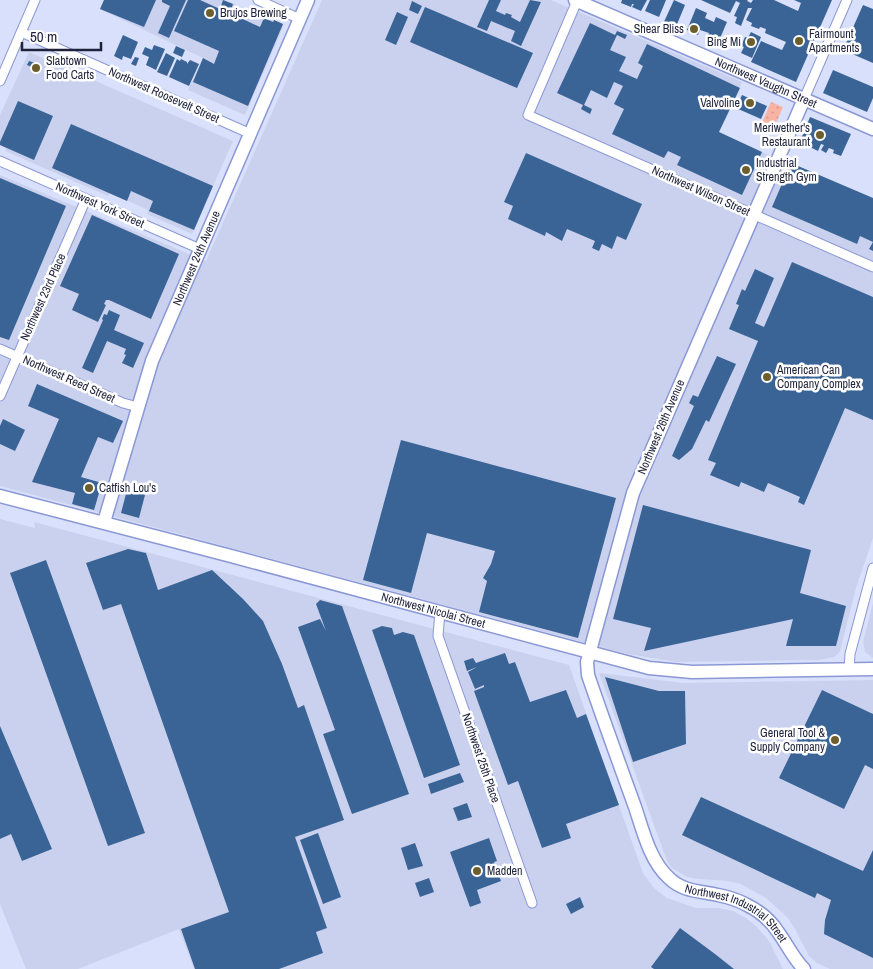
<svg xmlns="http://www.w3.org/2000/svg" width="873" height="969" viewBox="0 0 873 969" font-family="'Archivo Narrow',sans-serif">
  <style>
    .built { fill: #cad1ee }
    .grass { fill: url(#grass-dots) }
    .building { fill: #3b6496 }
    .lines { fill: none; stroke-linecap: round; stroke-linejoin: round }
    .street-casing { stroke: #8a98d5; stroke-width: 11 }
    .secondary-casing { stroke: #8a98d5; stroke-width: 15 }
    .street { stroke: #fff; stroke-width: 9 }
    .secondary { stroke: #fff; stroke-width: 12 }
    .poi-dot { fill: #6d5f2d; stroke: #fff; stroke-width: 2 }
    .labels { text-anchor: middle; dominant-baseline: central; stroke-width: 5; stroke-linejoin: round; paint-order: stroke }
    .poi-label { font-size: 12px; fill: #1e223b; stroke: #fff; text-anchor: start }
    .street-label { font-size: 12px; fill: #1e223b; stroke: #fff }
  </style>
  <defs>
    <pattern id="grass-dots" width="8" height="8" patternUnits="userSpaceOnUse" patternTransform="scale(1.25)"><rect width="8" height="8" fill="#f7b4a3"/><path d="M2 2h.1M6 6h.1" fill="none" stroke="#d39a8d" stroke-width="1.8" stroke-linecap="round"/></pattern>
  </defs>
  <rect width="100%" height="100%" fill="#d9e0fb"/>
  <!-- built -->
  <path class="built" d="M104,0H225L284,25L245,115L188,90L203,58L100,9Z
    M322,0H551L742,82L719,132L762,152L873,198V538L856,588L840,651L835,657L819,660L676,662L628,654L0,486V175L206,261Z
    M29,52L233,141L192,234L147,214L148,210L110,193L108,196L5,151L6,148L0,145V115Z
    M0,519L35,528L34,522L569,665L643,873L654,888L667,898L696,908H719L733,911L746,918L757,927L769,941L783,969H194L179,929L78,969H26L0,904Z
    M873,603V658L865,652L863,642Z
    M599,673L684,683L873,680V969H830L817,963L809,956L795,929L787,917L766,898L741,884L728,881L698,879L687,877L672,868L667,861Z"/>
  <!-- grass -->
  <path class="grass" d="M771,102L783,107L772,132L760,127Z"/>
  <!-- building -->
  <path class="building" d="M104,0H156L144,27L100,9Z
    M162,0H186L169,38L158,33L170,6L162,2Z
    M188,0H200L220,9L223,0L233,4L230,13L260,27L264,18L273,22L274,20L283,24L248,106L193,82L203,58L214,64L219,51L174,31Z
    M489,0H501L496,11L505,15L506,13L512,15L511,17L520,22L530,0L541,2L521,46L511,41L515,31L491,21L487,31L477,27Z
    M622,0H647L641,11L632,7L634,4H632L631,7L621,3Z
    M650,0H666L659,17L645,11Z
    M674,0L685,5L675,29L663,24Z
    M701,0H748L747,1L751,3L753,0H774L798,11L801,3L794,0H832L796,82L751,62L761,41L782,50L786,42L765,33L766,29L760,27L759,29L751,26L752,23L746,20L752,8H748L741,26L735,23L737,17L734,16L740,3L736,1L730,13Z
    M412,1L422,6L418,14L409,10Z
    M863,5L873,9V63L843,50Z
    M425,7L533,53L517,88L410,42Z
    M696,8L707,13L705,18L714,22L716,17L727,22L718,43L707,39L709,33L700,30L698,35L687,30Z
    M397,12L408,17L396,45L385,40Z
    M590,23L615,35L617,31L627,35L625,39L617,35L610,50L626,57L619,71L637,79L643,66L638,63L647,44L740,88L719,132L762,152L742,195L677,165L681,157L668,151L664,158L612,134L624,109L614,104L623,86L614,82L607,98L591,90L584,105L592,109L590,114L581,109L583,105L557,93Z
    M751,32L761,37L752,58L741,53L744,47L741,46L745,37L748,38Z
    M123,35L138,42L131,59L123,56L122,60L114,56Z
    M154,45L165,49L156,70L146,65L149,57L142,54L145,47L152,50Z
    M176,46L185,50L182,57L173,53Z
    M166,53L175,58L167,76L157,72Z
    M135,57L139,58L136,66L131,64Z
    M177,59L180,61L181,59L187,62V64L190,60L199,64L189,86L169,77Z
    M29,61L38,64L36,69L27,65Z
    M833,70L873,87V98L867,112L823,93Z
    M742,95L767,106L761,119L736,108Z
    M18,101L53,116L34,160L0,145V142Z
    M810,117L851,134L841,156L833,153L834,150L829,148L826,153L821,150L824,145L821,144L818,151L810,147L812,144L801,139Z
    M71,124L213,186L194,230L149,211L153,201L131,191L127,201L52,168Z
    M526,153L642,204L626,240L617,236L612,249L602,244L599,251L592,248L595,241L567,229L562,241L546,232L545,236L508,219L513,206L504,202Z
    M791,163L873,198V251L869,249L873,242L860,236L857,244L772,207Z
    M0,178L66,206L9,340L0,337Z
    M92,215L179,254L151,319L109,300H106L104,304L106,305L98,322L72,310L79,294L60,286Z
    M792,262L873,297V420L845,408L804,505L798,502L800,497L768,483L764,492L741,482L739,487L710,475L716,463L708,460L758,341L729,329L739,305L736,304L742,289L745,291L755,269L774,278L755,323L764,327Z
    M109,310L120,315L114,330L144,343L133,368L122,363L126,355L124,354L126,349L107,341L93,373L82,368L103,320L102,319L104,314L107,315Z
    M717,356L736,364L709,422L706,420L692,449L679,460L672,456L694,406L689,403L693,395L698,397Z
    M37,384L123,421L113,443L98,437L81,477L102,483L94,510L72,504L75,493L32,482L59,419L28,406Z
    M3,419L25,430L15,451L0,444V426Z
    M401,440L616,498L578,638L479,612L487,581L483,578L491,564L495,551L427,533L411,593L363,580Z
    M127,490L145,495L139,518L121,513Z
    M643,505L811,550L800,593L846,606L836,646H786L793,619L644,651L651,628L613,619Z
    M128,549L146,553L158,590L212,570L243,599L263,621L282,664L298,708L304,705L344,820L295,837L327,928L316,932L323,953L279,969H195L181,929L229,912L121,604L103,610L86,563Z
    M46,560L145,833L108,846L10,573Z
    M320,600L342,606L409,794L352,814L323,734L335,730L298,627L320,619L326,631L316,604Z
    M382,626L392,628L394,635L403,632L414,635L460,765L424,778L372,630Z
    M505,653L509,664L515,662L530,702L566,690L577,718L586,714L619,805L566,824L571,838L542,848L518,781L508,785L474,691L484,687V685L475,689L468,672L477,667L467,671L464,661L473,658L476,663Z
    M605,677L659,691H685L686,744L633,762Z
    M822,690L873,714V769L865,765L844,809L779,778Z
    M0,726L52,849L22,861L11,834L0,839Z
    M460,773L464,782L431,794L428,784Z
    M701,797L863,871L873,850V958L824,934L825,920L831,900L817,893L815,898L682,835Z
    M467,803L472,817L458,821L453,808Z
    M318,833L341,897L323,904L300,840Z
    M489,838L497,861L494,862L501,881L477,890L481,903L470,907L450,852Z
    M415,843L423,866L408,870L401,848Z
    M429,878L434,892L420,897L415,883Z
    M580,897L584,907L571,914L566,904Z
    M680,928L715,954L734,969H654L651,967Z"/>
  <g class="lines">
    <defs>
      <path id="street" d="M258,0L300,19
        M577,1L528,115L873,267
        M21,32L251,134
        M0,81L35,0
        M804,99L847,0
        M0,161L200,249
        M0,349L123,403L138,407
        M0,396L86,199
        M440,611L438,636L532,903
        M849,670L850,654L873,568"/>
      <g id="secondary">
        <path id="s1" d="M575,0L873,129"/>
        <path id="s2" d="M804,99L633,493L587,662L588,675C603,719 619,763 635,807C643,831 650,861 669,878C683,892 701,891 718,895C728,897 738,900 747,905C759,911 771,921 778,932C787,944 793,958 804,969"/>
        <path id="s3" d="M0,496L231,556L649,668L692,672L873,669"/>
        <path id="s4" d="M104,522L152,361L308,0"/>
      </g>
    </defs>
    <!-- street casing -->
    <use href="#street" class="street-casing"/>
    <!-- secondary casing -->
    <use href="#secondary" class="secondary-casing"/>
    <!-- street -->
    <use href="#street" class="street"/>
    <!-- secondary -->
    <use href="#secondary" class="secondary"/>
  </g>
  <!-- markers -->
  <g class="poi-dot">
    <circle cx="210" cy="13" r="5"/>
    <circle cx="694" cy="29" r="5"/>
    <circle cx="799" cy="41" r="5"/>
    <circle cx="751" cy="42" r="5"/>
    <circle cx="36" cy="68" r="5"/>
    <circle cx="750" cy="103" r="5"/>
    <circle cx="820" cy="135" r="5"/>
    <circle cx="746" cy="170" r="5"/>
    <circle cx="767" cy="377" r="5"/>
    <circle cx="89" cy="488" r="5"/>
    <circle cx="835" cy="740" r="5"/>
    <circle cx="477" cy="871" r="5"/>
  </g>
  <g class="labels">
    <!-- poi labels -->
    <g class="poi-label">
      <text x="220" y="13">Brujos Brewing</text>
      <text x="684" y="29" text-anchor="end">Shear Bliss</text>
      <text x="809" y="34">Fairmount<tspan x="809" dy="14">Apartments</tspan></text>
      <text x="741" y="42" text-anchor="end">Bing Mi</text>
      <text x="46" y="61">Slabtown<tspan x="46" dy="14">Food Carts</tspan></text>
      <text x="740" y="103" text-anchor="end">Valvoline</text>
      <text x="810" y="128" text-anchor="end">Meriwether's<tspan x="810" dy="14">Restaurant</tspan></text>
      <text x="756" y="163">Industrial<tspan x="756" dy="14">Strength Gym</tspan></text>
      <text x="777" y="370">American Can<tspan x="777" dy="14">Company Complex</tspan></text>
      <text x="99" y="488">Catfish Lou's</text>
      <text x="825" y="733" text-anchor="end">General Tool &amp;<tspan x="825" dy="14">Supply Company</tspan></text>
      <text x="487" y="871">Madden</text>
    </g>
    <!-- street labels -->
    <g class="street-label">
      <text stroke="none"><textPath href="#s1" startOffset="208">Northwest Vaughn Street</textPath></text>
      <text transform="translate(164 95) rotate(24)">Northwest Roosevelt Street</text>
      <text transform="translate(701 191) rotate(24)">Northwest Wilson Street</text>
      <text transform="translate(100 205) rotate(24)">Northwest York Street</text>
      <text stroke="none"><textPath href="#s4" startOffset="280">Northwest 24th Avenue</textPath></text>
      <text transform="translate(43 297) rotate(-66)">Northwest 23rd Place</text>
      <text transform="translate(69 379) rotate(24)">Northwest Reed Street</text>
      <text transform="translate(661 427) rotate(-67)">Northwest 26th Avenue</text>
      <text stroke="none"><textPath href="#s3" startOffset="448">Northwest Nicolai Street</textPath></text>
      <text transform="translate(481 758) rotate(71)">Northwest 25th Place</text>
      <text stroke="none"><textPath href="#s2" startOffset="915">Northwest Industrial Street</textPath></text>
    </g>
  </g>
  <!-- scale -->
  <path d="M22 42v8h79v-8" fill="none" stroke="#1e223b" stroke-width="2.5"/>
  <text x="30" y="42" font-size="15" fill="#1e223b" stroke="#ffffff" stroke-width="4" paint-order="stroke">50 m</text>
</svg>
